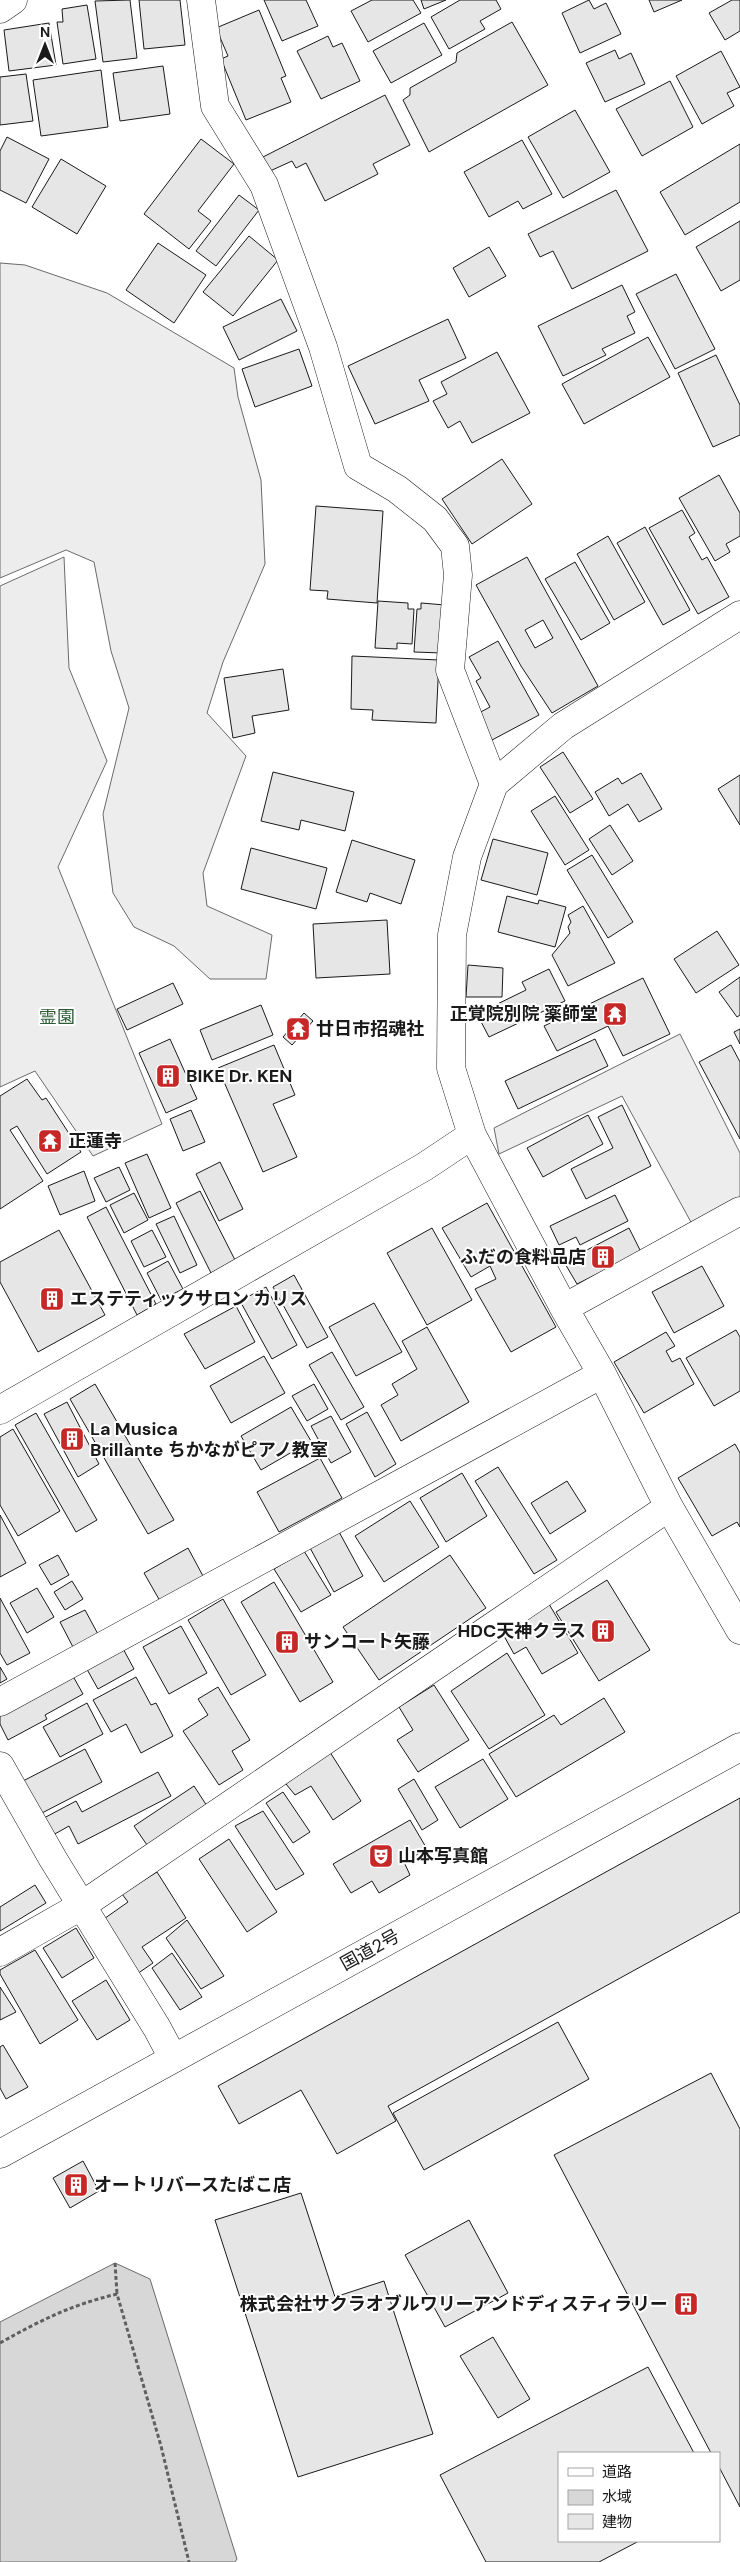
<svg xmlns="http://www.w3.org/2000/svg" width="740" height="2562" viewBox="0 0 740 2562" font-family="'DM Sans','Noto Sans JP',sans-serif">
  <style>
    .built { fill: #ededed; stroke: #6a6a6a }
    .water { fill: #d7d7d7; stroke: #6a6a6a }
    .building { fill: #e6e6e6; stroke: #1a1a1a; fill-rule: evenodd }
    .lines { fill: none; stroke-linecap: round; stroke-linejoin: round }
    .street-casing { stroke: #1a1a1a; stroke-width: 29 }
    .highway-casing { stroke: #1a1a1a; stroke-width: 29 }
    .path { stroke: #5f5f5f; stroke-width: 3; stroke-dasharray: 4 2.5; stroke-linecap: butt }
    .street { stroke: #fff; stroke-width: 28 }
    .highway { stroke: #fff; stroke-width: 28 }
    .labels { text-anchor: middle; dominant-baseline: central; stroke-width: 4; stroke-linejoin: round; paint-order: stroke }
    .poi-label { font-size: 18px; font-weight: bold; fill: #1a1a1a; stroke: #fff; text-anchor: start }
    .park-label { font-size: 18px; fill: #2b5a34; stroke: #fff }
    .street-label { font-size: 18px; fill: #1a1a1a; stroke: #fff }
  </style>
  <rect width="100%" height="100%" fill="#fff"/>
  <!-- built -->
  <path class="built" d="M0,263L25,265L107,293L234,368L238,397L261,480L265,564L223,662L207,713L246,756L203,873L207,906L272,935L266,979H210L174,946L134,927L113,893L103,814L129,708L111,651L94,562L66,550L0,578Z
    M64,557L69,668L107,761L58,867L162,1124L93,1156L35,1071L0,1087V586Z
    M680,1034L740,1153V1200L692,1224L622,1096L499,1154L494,1128Z"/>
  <!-- water -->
  <path class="water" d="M115,2263L150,2279L237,2559L235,2562H0V2322Z"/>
  <!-- building -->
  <path class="building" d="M130,0L137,58L103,62L95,1Z
    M139,0H180L185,45L144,49Z
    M264,0H306L318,26L282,41Z
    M372,0H413L421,13L368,42L351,11Z
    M421,0H446L424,9Z
    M460,0H496L501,9L480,21L485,29L449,49L431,17Z
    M589,0L594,9L606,3L621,34L580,53L562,13Z
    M649,0H682L654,12Z
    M732,0H740V31L725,40L709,13Z
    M87,5L96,59L63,64L57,22H63L62,9Z
    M259,10L286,76L281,78L291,102L246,120L221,59L228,56L216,28Z
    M512,22L548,85L429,152L403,100L410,95V88L456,62L457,53Z
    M49,23L56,65L9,71L4,30Z
    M424,23L442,55L391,83L373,51Z
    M328,36L333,47L342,43L360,81L321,99L297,51Z
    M615,50L619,59L631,53L645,84L605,102L586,63Z
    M721,51L740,87L727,93L734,106L702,124L676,76Z
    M163,66L170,114L120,121L113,73Z
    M101,70L108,127L41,136L33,80Z
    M26,74L33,121L0,125V77Z
    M670,81L693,127L642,156L616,109Z
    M385,95L410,145L373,164L378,174L325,201L306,163L296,168L292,161L270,171L263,157Z
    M575,110L610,172L563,198L528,137Z
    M7,137L49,159L26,203L0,190V151Z
    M201,139L234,164L198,211L211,221L189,249L144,214Z
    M522,140L552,194L523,209L518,201L489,217L464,172Z
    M740,144V202L685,235L660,192Z
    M61,159L106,186L77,234L32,207Z
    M616,190L648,251L572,289L553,251L540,257L528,234Z
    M239,195L259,210L216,266L196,251Z
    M740,221V280L721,291L696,247Z
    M249,236L278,260L233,316L203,292Z
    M158,243L206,275L174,323L126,290Z
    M489,247L506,276L469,297L453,268Z
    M676,274L715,349L675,369L636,294Z
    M622,285L635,312L627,316L635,333L602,349L606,355L563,376L538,326Z
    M281,299L297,331L239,360L223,327Z
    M448,319L466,358L419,380L429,401L375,424L348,366Z
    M648,337L670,377L584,424L562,384Z
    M299,349L312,386L255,407L242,369Z
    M497,352L530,413L472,443L460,421L448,428L433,401L447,394L441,382Z
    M716,355L740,405V435L713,447L678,373Z
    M502,459L532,504L472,544L442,499Z
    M719,475L740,513V536L726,544L730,552L715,561L679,498Z
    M316,506L383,511L377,603L327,599L328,591L310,590Z
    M682,510L695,533L689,537L702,560L707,557L729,597L698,614L649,528Z
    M645,527L690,610L663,625L617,543Z
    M608,536L645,602L614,620L577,554Z
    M527,557L598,686L552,713L521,666L476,585ZM543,620L553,638L535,648L525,630Z
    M575,562L610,623L581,640L545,579Z
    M378,601L408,603V609H414L412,644L397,643V649L375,648Z
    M421,603L445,605L442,653L414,652L417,609H421Z
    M498,641L539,715L492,740L477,714L490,707L476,681L481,678L469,657Z
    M352,656L439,660L436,723L372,720L373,710L351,709Z
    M283,669L289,710L252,716L255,733L233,738L224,678Z
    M563,752L593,799L570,813L540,767Z
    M273,772L354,792L345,831L301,820L299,830L261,821Z
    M641,773L662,809L639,822L628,804L609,816L595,792L618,778L622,784Z
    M740,775V825L718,789Z
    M555,796L589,850L565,865L531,811Z
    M610,825L633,861L612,875L589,839Z
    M493,839L548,853L537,895L481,880Z
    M352,840L415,860L401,904L370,893L367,902L336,892Z
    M251,848L327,868L316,909L241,889Z
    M592,855L633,922L608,938L567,870Z
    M507,896L538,904L539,900L566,907L555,947L498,932Z
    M583,906L615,963L568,986L552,955L570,933L568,927L571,922L568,915Z
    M387,920L390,974L316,978L313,924Z
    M717,931L739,965L696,993L674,959Z
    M468,965L503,968L502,997H466Z
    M549,969L565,1001L489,1037L477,1014L526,990L522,982Z
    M740,977V1015L737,1017L719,992Z
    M643,978L670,1034L623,1056L608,1026L557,1051L544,1026Z
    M173,983L183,1004L127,1030L117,1009Z
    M261,1005L273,1035L212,1060L200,1030Z
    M304,1013L313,1021L292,1045L283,1037Z
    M740,1029V1044L734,1032Z
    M170,1039L197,1099L166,1113L139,1053Z
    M595,1039L608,1066L518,1109L505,1081Z
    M274,1045L295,1095L273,1104L297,1157L263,1172L218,1068Z
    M731,1045L740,1062V1139L699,1062Z
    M27,1079L42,1100L46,1098L81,1152L47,1174L17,1126L10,1130L43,1181L0,1209V1096Z
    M622,1105L651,1166L586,1199L571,1169L613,1148L598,1117Z
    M191,1110L205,1142L183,1151L170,1119Z
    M588,1115L603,1144L543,1177L527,1148Z
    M147,1154L171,1208L149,1218L125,1163Z
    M220,1162L243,1209L219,1221L196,1174Z
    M119,1167L130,1190L106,1202L94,1178Z
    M84,1171L95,1201L60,1215L48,1186Z
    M200,1191L235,1260L211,1273L176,1203Z
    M134,1193L148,1220L124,1233L110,1205Z
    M615,1195L628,1221L580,1245L576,1237L559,1245L550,1226Z
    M487,1203L556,1327L511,1352L475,1289L496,1279L490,1266L471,1277L442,1228Z
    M106,1207L156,1304L137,1315L87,1217Z
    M174,1216L197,1265L180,1273L156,1224Z
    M432,1228L472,1300L427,1325L387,1253Z
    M629,1228L641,1252L577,1284L564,1262Z
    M59,1230L105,1315L38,1352L0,1282V1262Z
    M152,1230L166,1257L144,1267L131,1241Z
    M168,1261L183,1289L161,1300L147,1273Z
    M702,1266L724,1306L674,1333L652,1292Z
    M294,1275L328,1337L307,1348L273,1287Z
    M266,1287L297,1345L272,1359L240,1301Z
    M374,1303L402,1352L356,1376L329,1327Z
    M236,1306L255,1342L205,1369L184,1334Z
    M427,1327L469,1402L401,1441L381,1405L398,1395L392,1384L417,1369L402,1341Z
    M736,1330L740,1337V1391L714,1406L686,1358Z
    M666,1332L675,1346L666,1351L672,1362L680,1358L694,1384L644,1413L614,1362Z
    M332,1352L364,1407L341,1420L309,1365Z
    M264,1356L285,1393L231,1423L210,1386Z
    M95,1384L174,1520L148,1534L70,1399Z
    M314,1384L328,1409L307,1421L292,1396Z
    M67,1402L99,1464L78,1477L44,1414Z
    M291,1407L311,1441L261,1470L241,1436Z
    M367,1412L396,1464L375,1477L346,1424Z
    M36,1413L97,1520L76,1532L15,1425Z
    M331,1416L351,1452L331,1463L311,1426Z
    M13,1429L60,1511L18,1536L0,1505V1437Z
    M735,1444L740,1453V1527L737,1522L712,1536L678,1478Z
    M320,1458L342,1498L279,1532L257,1492Z
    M498,1467L557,1560L534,1574L475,1481Z
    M462,1473L487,1516L446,1542L420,1498Z
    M567,1481L586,1511L550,1534L531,1503Z
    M410,1501L439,1547L384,1582L355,1536Z
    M0,1515L26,1563L0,1577Z
    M338,1530L363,1576L334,1592L309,1546Z
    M188,1548L203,1576L160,1601L144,1573Z
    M304,1551L331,1595L301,1612L274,1569Z
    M58,1555L69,1575L51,1585L39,1565Z
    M450,1555L486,1608L379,1680L343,1627Z
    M607,1580L650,1650L599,1681L556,1612Z
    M72,1581L83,1599L65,1610L54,1592Z
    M274,1582L333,1682L300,1702L241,1602Z
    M37,1588L54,1617L27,1633L10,1603Z
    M0,1598L30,1653L7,1665L0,1653Z
    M223,1599L266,1675L231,1695L188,1620Z
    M546,1599L578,1653L542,1674L526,1647L514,1654L499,1627Z
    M85,1610L99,1636L74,1649L60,1622Z
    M181,1626L207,1673L169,1694L143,1647Z
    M120,1643L134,1669L98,1689L84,1664Z
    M507,1653L545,1715L489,1749L451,1691Z
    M0,1667L7,1679L0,1683Z
    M69,1669L83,1694L45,1715L47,1719L8,1740L0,1724V1714Z
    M136,1677L151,1705L156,1703L173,1736L141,1753L126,1724L111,1732L93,1700Z
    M434,1685L469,1740L418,1772L397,1740L413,1730L399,1707Z
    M218,1687L250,1740L232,1751L243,1770L219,1785L183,1731L208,1715L198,1699Z
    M604,1698L625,1732L516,1797L489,1754L554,1715L561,1725Z
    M87,1703L103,1734L60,1757L43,1727Z
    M85,1749L102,1782L40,1814L23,1781Z
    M328,1749L361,1801L333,1820L311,1786L295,1795L282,1779Z
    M483,1759L508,1799L460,1828L435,1787Z
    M158,1772L171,1796L78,1844L69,1826L53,1835L44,1818L76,1801L82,1812Z
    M414,1779L438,1820L422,1830L398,1789Z
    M194,1786L207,1806L147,1845L134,1826Z
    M283,1792L310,1832L293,1843L266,1803Z
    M740,1798V1912L388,2106L396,2121L337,2154L301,2090L239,2124L218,2086Z
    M263,1811L304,1874L276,1890L235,1826Z
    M410,1820L427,1849L404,1862L410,1875L379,1893L372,1881L351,1893L333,1864Z
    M229,1839L277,1912L247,1932L199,1859Z
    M157,1872L186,1918L142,1947L153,1963L137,1974L101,1921L128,1902L122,1894Z
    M35,1885L46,1903L0,1931V1907Z
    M187,1920L224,1976L201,1989L166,1938Z
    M76,1928L94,1958L62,1978L43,1948Z
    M35,1950L78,2020L40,2044L0,1974V1970Z
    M172,1953L202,1997L180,2010L152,1968Z
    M106,1980L130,2020L97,2040L72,2001Z
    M0,1987L16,2012L0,2020Z
    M558,2022L589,2079L424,2170L393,2113Z
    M3,2045L28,2087L6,2099L0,2088V2047Z
    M711,2073L740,2129V2507L719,2467V2453H711L554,2155Z
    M83,2161L99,2191L70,2208L53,2178Z
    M301,2193L335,2297L384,2281L433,2434L298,2477L215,2220Z
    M469,2220L508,2293L445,2327L405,2255Z
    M493,2337L530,2399L498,2418L460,2356Z
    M648,2367L694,2453H559V2541H639L599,2562H486L440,2475Z"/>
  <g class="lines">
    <defs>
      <path id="street" d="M201,0L215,106L264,185L323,347L358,466L397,489L435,519L455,546L458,575L450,670L494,784
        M0,9L13,0
        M740,615L563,726L494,784L467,857L452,935L451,1068L472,1135L564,1308L602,1374L669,1507L740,1630
        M564,1308L740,1211
        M0,1410L424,1167L472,1135
        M0,1702L602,1374
        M0,1766L53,1859L157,2028L173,2058
        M0,1952L81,1906L669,1507"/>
      <path id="highway" d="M0,2154L740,1747"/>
    </defs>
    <!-- street casing -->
    <use href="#street" class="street-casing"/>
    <!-- highway casing -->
    <use href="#highway" class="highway-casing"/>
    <!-- path -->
    <path class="path" d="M115,2263L117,2294
      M0,2343C41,2320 71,2305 117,2294L161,2446L189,2562"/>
    <!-- street -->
    <use href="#street" class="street"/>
    <!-- highway -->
    <use href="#highway" class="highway"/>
  </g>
  <!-- icons -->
  <defs>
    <symbol id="temple-square" viewBox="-11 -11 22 22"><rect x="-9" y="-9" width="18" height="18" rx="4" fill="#c62828" stroke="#fff"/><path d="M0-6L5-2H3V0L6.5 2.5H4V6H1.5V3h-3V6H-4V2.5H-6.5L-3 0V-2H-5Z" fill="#fff"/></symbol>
    <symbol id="building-square" viewBox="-11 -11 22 22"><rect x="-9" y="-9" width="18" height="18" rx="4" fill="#c62828" stroke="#fff"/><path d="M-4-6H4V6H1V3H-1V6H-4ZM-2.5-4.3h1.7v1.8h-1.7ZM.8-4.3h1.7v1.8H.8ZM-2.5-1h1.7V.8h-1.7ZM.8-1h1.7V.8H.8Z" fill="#fff"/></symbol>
    <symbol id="theatre-square" viewBox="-11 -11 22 22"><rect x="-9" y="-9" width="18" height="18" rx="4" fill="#c62828" stroke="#fff"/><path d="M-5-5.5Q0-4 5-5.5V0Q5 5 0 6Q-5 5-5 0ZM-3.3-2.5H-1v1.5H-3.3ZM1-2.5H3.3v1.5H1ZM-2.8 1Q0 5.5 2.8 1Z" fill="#fff"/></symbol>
  </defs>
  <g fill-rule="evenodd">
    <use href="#temple-square" x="601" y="1000" width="28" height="28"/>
    <use href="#temple-square" x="284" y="1015" width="28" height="28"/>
    <use href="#building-square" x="154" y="1062" width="28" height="28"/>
    <use href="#temple-square" x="36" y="1127" width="28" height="28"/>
    <use href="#building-square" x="589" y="1243" width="28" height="28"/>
    <use href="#building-square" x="38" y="1285" width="28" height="28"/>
    <use href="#building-square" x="58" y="1425" width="28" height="28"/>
    <use href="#building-square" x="589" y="1617" width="28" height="28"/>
    <use href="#building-square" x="273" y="1628" width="28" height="28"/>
    <use href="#theatre-square" x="367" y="1842" width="28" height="28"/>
    <use href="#building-square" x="62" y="2171" width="28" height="28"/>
    <use href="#building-square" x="672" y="2290" width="28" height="28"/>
  </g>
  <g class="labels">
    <!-- poi labels -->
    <g class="poi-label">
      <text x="598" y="1014" text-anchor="end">正覚院別院 薬師堂</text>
      <text x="316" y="1029">廿日市招魂社</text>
      <text x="186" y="1076">BIKE Dr. KEN</text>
      <text x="68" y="1141">正蓮寺</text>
      <text x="586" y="1257" text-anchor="end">ふだの食料品店</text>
      <text x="70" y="1299">エステティックサロン カリス</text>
      <text x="90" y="1429">La Musica<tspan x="90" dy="21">Brillante ちかながピアノ教室</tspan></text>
      <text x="586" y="1631" text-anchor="end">HDC天神クラス</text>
      <text x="304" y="1642">サンコート矢藤</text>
      <text x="398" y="1856">山本写真館</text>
      <text x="94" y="2185">オートリバースたばこ店</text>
      <text x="668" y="2304" text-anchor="end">株式会社サクラオブルワリーアンドディスティラリー</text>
    </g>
    <!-- park labels -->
    <g class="park-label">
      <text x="57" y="1017">霊園</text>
    </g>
    <!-- street labels -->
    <g class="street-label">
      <text transform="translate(370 1950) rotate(-29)">国道2号</text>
    </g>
  </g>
  <!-- legend -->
  <rect x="558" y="2452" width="162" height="90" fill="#ffffff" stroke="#a3a3a3"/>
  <rect x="568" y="2468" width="25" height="8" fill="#ffffff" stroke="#a3a3a3"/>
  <text x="602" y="2477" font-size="15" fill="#1a1a1a">道路</text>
  <rect x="568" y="2490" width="25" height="15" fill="#d7d7d7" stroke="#a3a3a3"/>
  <text x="602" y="2502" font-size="15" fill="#1a1a1a">水域</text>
  <rect x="568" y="2514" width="25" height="15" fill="#e6e6e6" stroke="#a3a3a3"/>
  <text x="602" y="2527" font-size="15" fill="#1a1a1a">建物</text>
  <!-- north arrow -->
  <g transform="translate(45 45)" stroke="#ffffff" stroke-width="4" paint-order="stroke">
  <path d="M0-4L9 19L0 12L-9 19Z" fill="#1a1a1a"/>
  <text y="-8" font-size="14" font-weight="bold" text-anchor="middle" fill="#1a1a1a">N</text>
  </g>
</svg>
